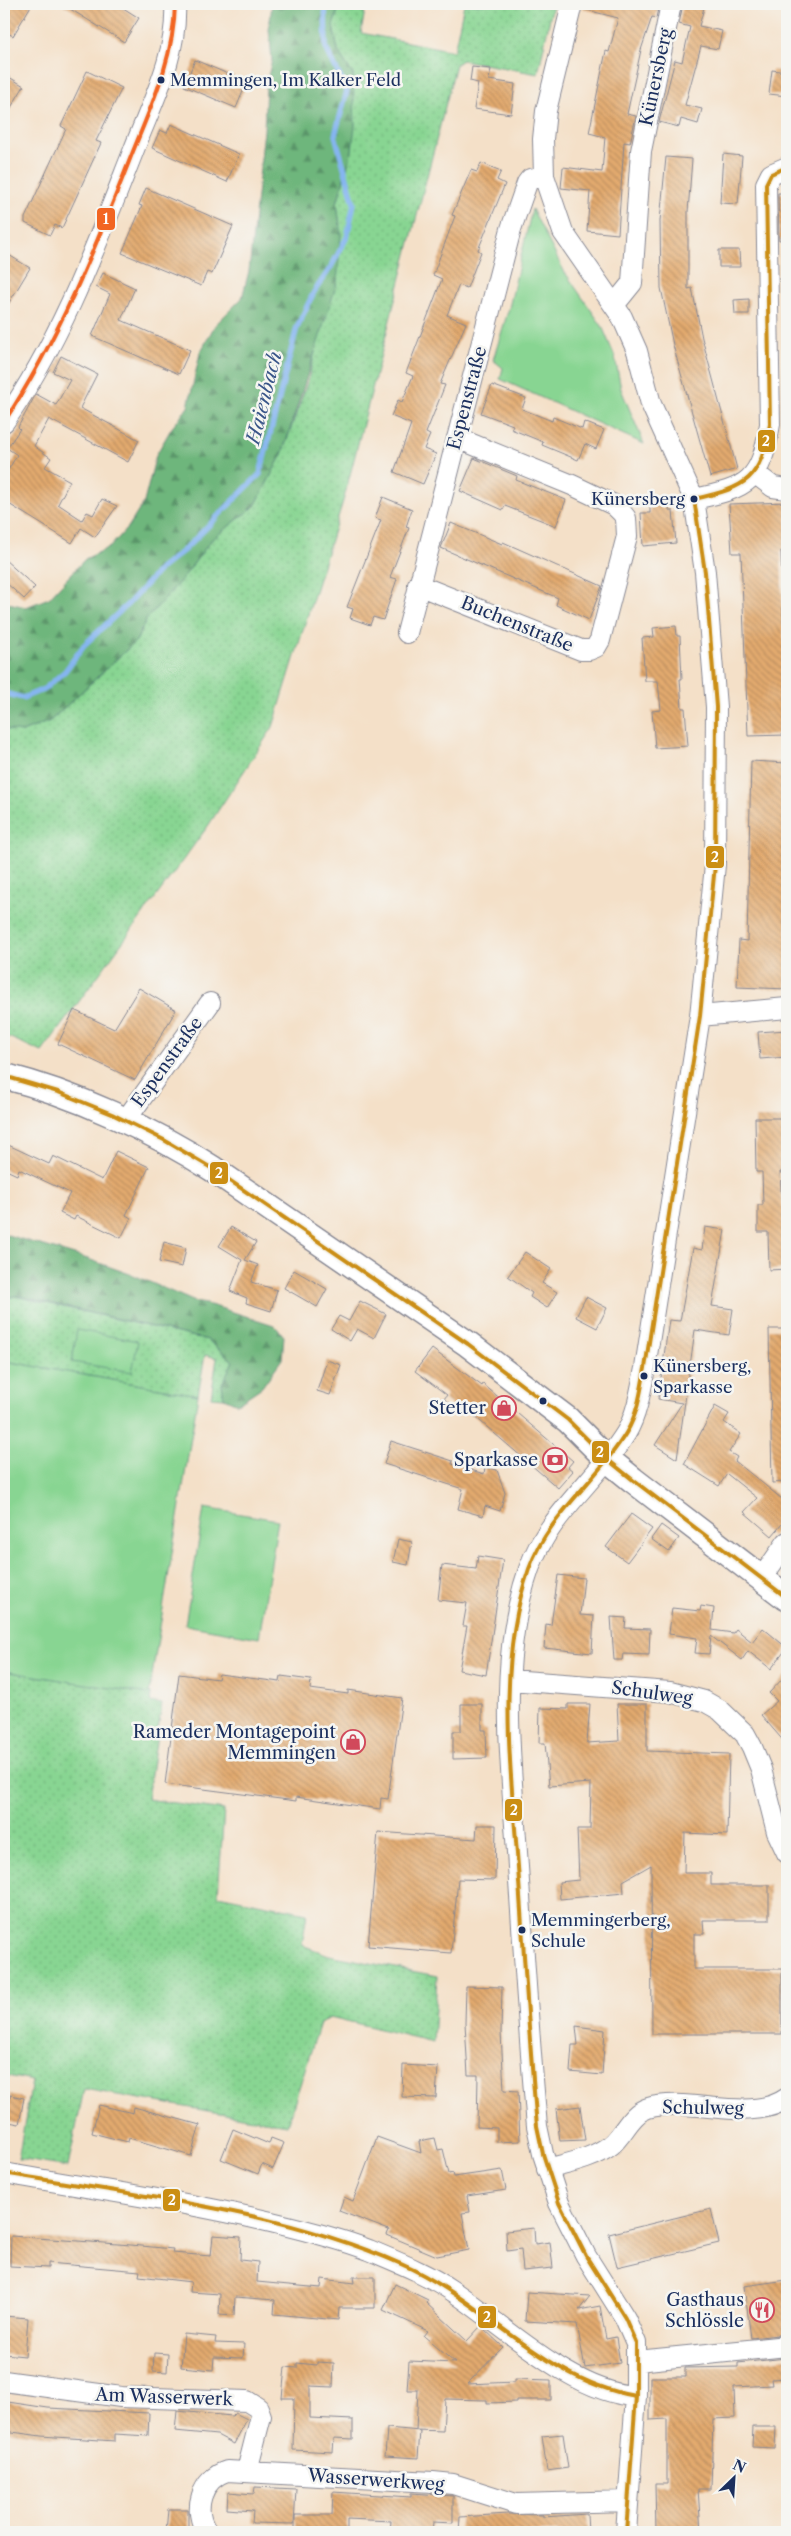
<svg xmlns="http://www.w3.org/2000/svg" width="791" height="2536" viewBox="0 0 791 2536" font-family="'Libre Caslon Text',serif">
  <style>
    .grass { fill: url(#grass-dots); stroke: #528278 }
    .forest { fill: url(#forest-firs); stroke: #44726d }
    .park { fill: #88d592; stroke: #528278 }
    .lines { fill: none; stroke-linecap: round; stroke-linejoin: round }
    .stream { stroke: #85b5f0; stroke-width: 5.5 }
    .building { fill: url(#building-back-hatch) }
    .minor-casing { stroke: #888893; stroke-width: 22 }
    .tertiary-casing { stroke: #888893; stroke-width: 28 }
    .minor { stroke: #fff; stroke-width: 20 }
    .tertiary { stroke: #fff; stroke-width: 25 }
    .bus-1-casing { stroke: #f6f6f2; stroke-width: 8 }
    .bus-2-casing { stroke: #f6f6f2; stroke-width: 8 }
    .bus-1 { stroke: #cb8e13; stroke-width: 4 }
    .bus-2 { stroke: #f26522; stroke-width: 4 }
    .bus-dot { fill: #1b2f5e; stroke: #f6f6f2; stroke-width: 2 }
    .labels { text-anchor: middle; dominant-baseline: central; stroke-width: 5; stroke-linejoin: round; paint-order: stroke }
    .bus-label { font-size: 17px; fill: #1b2f5e; stroke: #f6f6f2; text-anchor: start }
    .street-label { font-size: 18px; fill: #1b2f5e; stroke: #f6f6f2 }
    .poi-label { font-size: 18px; fill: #1b2f5e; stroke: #f6f6f2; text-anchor: end }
    .water-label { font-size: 19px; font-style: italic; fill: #3b578a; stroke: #f6f6f2 }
    .line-badge { stroke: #f6f6f2; stroke-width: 2 }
    .badge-label { font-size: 14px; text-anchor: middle; font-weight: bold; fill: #fff }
  </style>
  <defs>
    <pattern id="grass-dots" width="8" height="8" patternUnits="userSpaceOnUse" patternTransform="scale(1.25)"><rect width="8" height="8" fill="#88d592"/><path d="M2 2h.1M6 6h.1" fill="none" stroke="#75b780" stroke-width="1.8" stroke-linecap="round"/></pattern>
    <pattern id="forest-firs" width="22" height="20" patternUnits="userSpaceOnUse" patternTransform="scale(1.25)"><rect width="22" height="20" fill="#6eb67c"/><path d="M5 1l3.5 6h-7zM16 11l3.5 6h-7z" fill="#5a9469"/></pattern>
    <pattern id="building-back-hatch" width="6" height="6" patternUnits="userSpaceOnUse" patternTransform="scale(1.25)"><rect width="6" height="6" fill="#e3aa6e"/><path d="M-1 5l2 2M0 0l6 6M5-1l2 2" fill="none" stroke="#b78b5e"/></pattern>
  </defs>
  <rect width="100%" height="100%" fill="#f6f6f2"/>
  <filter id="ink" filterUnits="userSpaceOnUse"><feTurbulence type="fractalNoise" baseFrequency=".02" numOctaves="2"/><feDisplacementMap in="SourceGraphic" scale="10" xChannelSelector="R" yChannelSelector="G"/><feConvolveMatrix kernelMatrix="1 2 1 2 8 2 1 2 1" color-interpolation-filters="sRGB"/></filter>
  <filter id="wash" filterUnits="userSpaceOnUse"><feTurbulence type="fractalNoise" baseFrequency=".0096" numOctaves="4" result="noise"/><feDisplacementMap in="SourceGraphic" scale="20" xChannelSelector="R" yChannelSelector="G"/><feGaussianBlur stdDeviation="1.12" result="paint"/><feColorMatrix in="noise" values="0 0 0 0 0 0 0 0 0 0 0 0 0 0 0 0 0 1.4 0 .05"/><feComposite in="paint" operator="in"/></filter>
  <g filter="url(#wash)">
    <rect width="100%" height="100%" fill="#f4e0c8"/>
    <!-- grass -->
    <path class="grass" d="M340,4H366L361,33L454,51L464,4H553L538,74L462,60L456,64L344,498L273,727L208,826L42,1052L4,1035V729L22,732L50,721L136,641L147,618L183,578L211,540L255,506L282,454L308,380L320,332L341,235L337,203L352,150L353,75L338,51L333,26Z
      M15,1296L208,1340L233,1361L222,1384L224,1398L211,1397L217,1358L205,1355L198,1395L4,1361V1299Z
      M4,1671L151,1694L150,1702L162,1704L147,1799L224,1810L218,1895L307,1913L302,1945L329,1955L437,1976L433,2042L330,2017L320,2023L287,2125L84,2089L68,2167L18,2159L32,2081L4,2075Z"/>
    <!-- forest -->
    <path class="forest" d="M272,4H340L333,26L338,51L353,75L355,125L352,150L337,203L341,235L337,283L282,454L255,506L211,540L183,578L147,618L136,641L50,721L22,732L4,729V602L26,607L49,598L85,559L110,547L129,526L144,502L156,455L171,429L188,407L200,353L215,325L242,298L249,271L264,130L266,84L272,60L269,29Z
      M4,1234L88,1259L138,1277L193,1301L214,1306L274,1325L284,1336L282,1359L262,1387L237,1404L224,1398L222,1384L233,1361L208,1340L28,1298L15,1296L4,1299Z"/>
    <!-- park -->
    <path class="park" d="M532,209L564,271L602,326L615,357L621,389L644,444L500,379L503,368L493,360L509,308Z
      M77,1330L138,1341L132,1372L72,1362Z
      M4,1361L198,1395L149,1694L4,1671Z
      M204,1508L278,1520L259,1638L185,1625Z"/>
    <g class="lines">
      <!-- stream -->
      <path class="stream" d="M4,693L23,698L44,689L65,671L84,645L129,603L160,569L184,550L260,474L297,327L314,292L331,267L347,237L354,203L335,135L347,91L326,48L325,4"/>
    </g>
    <g id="blocks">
      <!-- building -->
      <path class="building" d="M12,4H32L13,36L4,31V18Z
        M62,4H117L139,18L124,42Z
        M584,4H659L656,18L652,17L641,50L627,114L636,116L630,143L624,142L618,234L587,231L590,191L561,188L563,167L602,172L605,137L589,133L606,51L609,52L618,18L583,9Z
        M683,4H705L699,26L722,31L718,49L701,46L685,105L702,109L698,124L681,119L679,127L659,122L675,60L682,62L690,27L679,24Z
        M195,60L247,82L236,108L184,86Z
        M472,67L491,69L489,80L515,84L511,114L474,109L478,83L470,81Z
        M772,70L787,72V96L769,94Z
        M87,71L122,88L96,141L101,143L62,228L55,225L50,235L25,223V218L66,129L61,126Z
        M4,74L24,86L4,119Z
        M171,124L239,154L227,182L152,148L160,130L167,133Z
        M723,154L742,156L738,204L720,203Z
        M666,157L692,159L688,212V289L692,288L702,338L737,469L710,477L673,345L661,288L660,221Z
        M481,163L501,171L497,180L505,184L478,250L481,252L467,288L459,285L447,315L466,323L440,384L445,385L426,433L430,435L424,449L436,454L423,484L394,472L411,424L391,416L398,400L402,402L413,376L406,373L442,279L433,275L455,216L452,215L471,170L477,172Z
        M146,188L233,226L212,274L207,272L201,286L122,253L142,206L139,205Z
        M778,193H787V239L779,240Z
        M719,250H739L740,267H719Z
        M4,252L30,268L4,311Z
        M103,273L135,288L121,320L190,350L179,374L92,336L110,294L96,287Z
        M749,299V314H735L734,300Z
        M61,356L97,374L80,408L139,440L128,462L49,419L34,446L51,458L45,467L70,481L58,504L82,520L87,512L93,515L102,499L117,506L95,537L81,528L72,543L4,501V477L17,455L7,448L20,429L18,427L36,394L56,405L70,380L53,372Z
        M492,385L526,398L522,409L552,421L553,417L582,429L584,422L604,430L596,449L585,444L578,460L542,445L543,442L511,429L513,425L481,413Z
        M474,458L517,476L516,480L566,500L556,526L505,506L503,510L460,491Z
        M383,497L412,509L406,527L409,528L390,577L397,579L383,620L373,617L370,625L350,618L353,609L347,607L381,520L375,518Z
        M787,502V551H781L787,735L748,736L741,553H732L729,504Z
        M669,504V511H673L676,543L643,546L641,513H650V505Z
        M451,523L502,544L503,542L602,586L589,620L556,605L558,598L441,548Z
        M4,559L35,587L24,599L4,581Z
        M676,626L677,636H680L682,679H680L682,708H685L688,746L655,748L652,711L661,710L658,681H645L642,638L654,637L653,628Z
        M751,761L787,763V989L737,987L739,940L747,941Z
        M139,988L176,1010L135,1080L58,1044L74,1010L114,1029Z
        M787,1030V1057L760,1059L758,1032Z
        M755,1118H787V1172H780L782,1206H787V1269L769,1270L768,1232H758V1205H763L762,1172H756Z
        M4,1143L49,1164L53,1156L102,1180L116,1151L149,1167L126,1215L131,1218L121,1238L76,1216L74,1220L60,1213L70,1193L19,1169L17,1175L4,1169Z
        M231,1227L256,1242L245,1260L258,1265L251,1282L277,1290L271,1311L246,1303L247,1298L230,1291L242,1260L219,1246Z
        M705,1227L725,1230L712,1306L733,1309L729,1335L695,1330L677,1459L655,1445L682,1403L658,1399L669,1320L680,1321L693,1248L702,1250Z
        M164,1242L186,1248L182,1267L159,1262Z
        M525,1252L551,1269L542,1283L557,1292L547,1308L530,1297L532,1293L508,1276Z
        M294,1270L327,1289L317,1307L284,1288Z
        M586,1297L607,1308L597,1328L576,1317Z
        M360,1301L386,1314L374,1338L357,1329L350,1341L331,1329L339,1316L349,1321Z
        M769,1329H787V1482L772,1483Z
        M432,1349L482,1386L483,1384L573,1461L568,1467L573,1471L558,1488L466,1409L463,1413L444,1399L447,1395L415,1371Z
        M327,1360L341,1365L330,1395L317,1391Z
        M715,1406L729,1414L724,1422L741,1434L729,1452L737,1457L735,1461L787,1503V1518L772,1536L744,1512L757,1498L727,1474L719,1486L684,1464Z
        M391,1441L453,1461L452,1464L484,1474L485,1467L497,1470L505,1493L500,1511L485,1506L483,1516L458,1509L463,1489L384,1464Z
        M631,1514L652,1529L627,1562L606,1547Z
        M661,1525L679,1538L669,1552L651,1539Z
        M398,1539L412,1542L408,1565L393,1562Z
        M478,1556L503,1560L486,1675L459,1670L467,1626H463L467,1603L438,1600L442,1565L476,1569Z
        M558,1575L584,1578L580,1615L594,1616L592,1653L544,1648L546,1624L551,1625Z
        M701,1606L714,1608L712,1630L733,1633L736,1629L752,1642L763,1628L787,1648L771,1669L748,1651L742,1660L711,1636L709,1654L695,1653L697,1638L669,1634L672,1608L700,1611Z
        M611,1617L626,1618L625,1628L650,1629L649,1655L623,1654L622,1660H614Z
        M179,1674L218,1679L219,1674L280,1682L281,1676L311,1680L310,1689L348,1694V1690L402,1698L388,1799L381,1798L380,1809L296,1797V1801L165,1784Z
        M787,1674V1745L761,1715L777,1701L769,1693Z
        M461,1704H482V1730H486L487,1758L453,1759V1731H461Z
        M568,1704H590L587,1743L619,1741L617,1704H647V1751L729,1754L727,1835L685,1833L684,1873H711V1885H769V1920H703L704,1934H694V1969H782V2034H652L651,1865L623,1881L624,1893L560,1899L559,1882L579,1880L577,1829H590L591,1783L549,1786L545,1743H539L540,1708L568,1709Z
        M477,1825H496L495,1880L458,1879L451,1953L368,1946L378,1832L476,1839Z
        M466,1986L502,1987L501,2033L504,2090L518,2091L520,2141L497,2142V2128L477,2127L478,2075H468L465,2023Z
        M576,2026L605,2030L602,2075L570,2072L572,2045H578Z
        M403,2065L438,2067L436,2098L402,2097Z
        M10,2095L24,2098L19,2124L4,2121V2097L10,2098Z
        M99,2105L133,2113L134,2107L200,2125L191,2156L129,2138L128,2142L92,2133Z
        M580,2106L585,2140L560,2141L556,2109Z
        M233,2129L269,2144L271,2138L284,2143L273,2169L262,2164L258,2174L221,2159Z
        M377,2137L421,2153L419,2141L435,2138L438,2150L443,2149L449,2174L453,2173L454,2177L502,2170L506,2190L467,2196L470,2212L462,2213L469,2250L437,2256L387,2235L389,2230L339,2211L344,2197L353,2201Z
        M711,2209L719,2243L617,2267L609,2234Z
        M534,2228L535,2244L550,2242L553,2268L523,2271L521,2249L507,2251L506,2231Z
        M213,2235L241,2237L240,2260L258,2262L257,2282L321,2288L322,2279L354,2283L353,2277H375V2308H339L338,2320L274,2314L275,2300L235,2297L234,2315L219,2314L220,2294L190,2292L191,2282L139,2276L140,2271L48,2263V2268L10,2266L11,2236L131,2245L173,2249L172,2253L211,2256Z
        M787,2280V2334L751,2338L744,2286Z
        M395,2284L428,2300L426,2303L467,2341L481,2326L503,2347L467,2384L515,2382V2379L551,2380V2400H516V2402L487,2403V2400L445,2399L443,2431L416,2430L418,2390H407L409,2361L455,2363L424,2336L428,2331L383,2310Z
        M527,2292L590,2296L579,2310L600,2306L606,2339L616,2337L620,2363L585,2368L577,2324L525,2321Z
        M4,2316L28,2318L25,2356L4,2354Z
        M184,2334L216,2337L215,2343L244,2344L243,2358L214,2357L213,2370L181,2367Z
        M154,2353L168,2354L167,2372L153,2371Z
        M787,2358V2378L771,2379L772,2385L734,2387L735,2418L713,2419L711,2489H698L701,2532H656L655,2484H667V2419L650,2420V2377H685V2368L738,2367V2363Z
        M317,2362L334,2363L333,2387L310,2386V2418L353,2420V2439L334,2438L333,2452L293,2450L294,2398H282L285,2367L297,2368V2363L317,2365Z
        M8,2402L48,2408L149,2413L148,2436L115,2434V2441L41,2436L5,2431Z
        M177,2411L232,2416L235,2413L247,2419L234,2444L217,2435L175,2431Z
        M753,2427H776L775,2448L752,2447Z
        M387,2428L420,2431L418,2458L385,2456Z
        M563,2434L568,2468L547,2471L542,2436Z
        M255,2487L296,2489L294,2524L252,2523L253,2511L227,2509L228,2492L254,2494Z
        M333,2492L411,2497V2493L453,2496V2523L433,2522L432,2532H390L391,2521L347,2519V2530L295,2532V2515H332Z
        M168,2509H188V2532H166Z
        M508,2514L543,2515V2517L587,2514L588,2532H459L460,2517Z"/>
    </g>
  </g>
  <g filter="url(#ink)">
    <use href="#blocks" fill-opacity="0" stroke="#888893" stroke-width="1"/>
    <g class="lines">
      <defs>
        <path id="minor" d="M572,4L546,111L543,139L544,176L563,232L622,317L637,351L651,404L694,499L705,572L716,707L715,865L700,1016L645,1368C641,1389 637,1415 626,1433C597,1480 547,1516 529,1569C496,1663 512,1770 518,1867C524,1953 529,2040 537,2126L543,2154L559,2203L586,2256L625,2318L636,2343V2396L626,2532
          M615,304L632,283L641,151L671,4
          M4,422C62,339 96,246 133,152C151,104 178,56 175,4
          M756,474L773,487L787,489
          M694,499C749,488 761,481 770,424L766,184L771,174L787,167
          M418,585L581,650H589L596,647L600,640L627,536L626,518L622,513L614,505L572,485L457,438
          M407,633L511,229L527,183L530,179L544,176
          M700,1016L787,1008
          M125,1121L210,1003
          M761,1579L787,1542
          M510,1680L670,1692L704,1701L720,1710L745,1734L752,1747L761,1769L777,1832L787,1853
          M547,2169C569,2163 593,2159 611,2145C624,2134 631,2113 648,2108C690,2096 751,2124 787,2098
          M4,2173C93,2189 183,2201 271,2222C305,2230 338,2238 369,2250C397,2262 426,2273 451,2290C503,2324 572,2393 636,2396
          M637,2361L787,2346
          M4,2381L121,2397L247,2401L258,2408L261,2416L247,2471
          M207,2532C192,2510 201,2479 227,2471L433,2482L453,2484L516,2504L628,2501"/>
        <path id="tertiary" d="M4,1076C75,1094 151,1129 213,1169L468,1344L568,1420L607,1459L633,1480L787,1598"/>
      </defs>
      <!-- minor casing -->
      <use href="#minor" class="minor-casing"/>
      <!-- tertiary casing -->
      <use href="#tertiary" class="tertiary-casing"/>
      <!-- minor -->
      <use href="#minor" class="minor"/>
      <!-- tertiary -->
      <use href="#tertiary" class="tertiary"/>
      <defs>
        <path id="bus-1" d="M4,1076L58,1092L112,1114L164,1140L213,1169L468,1344L568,1420L607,1459L633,1480L787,1598
          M4,2173C137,2196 277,2209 401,2264C484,2300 544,2381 636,2396
          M626,2532L636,2396V2343L625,2318L586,2256L559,2203L543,2154L537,2126C529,2040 524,1953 518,1867C511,1769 496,1664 529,1569C548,1515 597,1481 626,1433C638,1414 641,1390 645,1368L700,1016L715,865L716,707L705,572L694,499C748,487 760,480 770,424L766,184L771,174L787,167"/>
        <path id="bus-2" d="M4,422C58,340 94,251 130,159C150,108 174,60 175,4"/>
      </defs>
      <!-- bus-1 casing -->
      <use href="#bus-1" class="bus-1-casing"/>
      <!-- bus-2 casing -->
      <use href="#bus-2" class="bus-2-casing"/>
      <!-- bus-1 -->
      <use href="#bus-1" class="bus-1"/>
      <!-- bus-2 -->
      <use href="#bus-2" class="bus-2"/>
    </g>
  </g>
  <!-- icons -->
  <defs>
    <symbol id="shop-ring" viewBox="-11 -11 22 22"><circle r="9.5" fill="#f6f6f2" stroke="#d1495b" stroke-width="1.5"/><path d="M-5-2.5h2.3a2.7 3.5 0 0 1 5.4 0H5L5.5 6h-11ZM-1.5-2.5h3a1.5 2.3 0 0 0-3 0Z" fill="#d1495b"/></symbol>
    <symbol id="bank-ring" viewBox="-11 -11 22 22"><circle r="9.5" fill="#f6f6f2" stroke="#d1495b" stroke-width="1.5"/><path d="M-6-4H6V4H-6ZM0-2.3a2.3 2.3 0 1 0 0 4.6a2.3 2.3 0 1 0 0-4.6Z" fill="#d1495b"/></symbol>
    <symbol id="restaurant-ring" viewBox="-11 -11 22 22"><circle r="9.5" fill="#f6f6f2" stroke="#d1495b" stroke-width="1.5"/><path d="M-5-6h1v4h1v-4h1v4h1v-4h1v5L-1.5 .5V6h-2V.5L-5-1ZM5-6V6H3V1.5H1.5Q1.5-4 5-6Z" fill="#d1495b"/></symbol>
  </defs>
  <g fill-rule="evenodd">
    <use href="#shop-ring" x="490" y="1394" width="28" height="28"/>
    <use href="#bank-ring" x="541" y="1446" width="28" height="28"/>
    <use href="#shop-ring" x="339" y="1728" width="28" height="28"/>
    <use href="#restaurant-ring" x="748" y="2296" width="28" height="28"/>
  </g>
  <!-- markers -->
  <g class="bus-dot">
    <circle cx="161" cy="80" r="4.5"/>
    <circle cx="694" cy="499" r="4.5"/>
    <circle cx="644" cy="1376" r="4.5"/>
    <circle cx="543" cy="1401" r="4.5"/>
    <circle cx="522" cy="1930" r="4.5"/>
  </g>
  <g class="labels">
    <!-- bus labels -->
    <g class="bus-label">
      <text x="170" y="80">Memmingen, Im Kalker Feld</text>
      <text x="685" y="499" text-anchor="end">Künersberg</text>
      <text x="653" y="1366">Künersberg,<tspan x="653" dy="21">Sparkasse</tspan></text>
      <text x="531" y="1920">Memmingerberg,<tspan x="531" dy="21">Schule</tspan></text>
    </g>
    <!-- street labels -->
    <g class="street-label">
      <text transform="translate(656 77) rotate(-78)">Künersberg</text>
      <text transform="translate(467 398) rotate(-75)">Espenstraße</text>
      <text transform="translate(517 624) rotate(22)">Buchenstraße</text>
      <text transform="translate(167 1062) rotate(-54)">Espenstraße</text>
      <text transform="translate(652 1693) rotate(8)">Schulweg</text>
      <text transform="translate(703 2108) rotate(1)">Schulweg</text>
      <text transform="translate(164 2397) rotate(2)">Am Wasserwerk</text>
      <text transform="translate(376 2480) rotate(4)">Wasserwerkweg</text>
    </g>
    <!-- poi labels -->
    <g class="poi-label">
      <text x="486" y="1408">Stetter</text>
      <text x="538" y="1460">Sparkasse</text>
      <text x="336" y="1732">Rameder Montagepoint<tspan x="336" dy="21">Memmingen</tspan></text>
      <text x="744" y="2300">Gasthaus<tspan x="744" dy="21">Schlössle</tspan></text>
    </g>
    <!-- water labels -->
    <g class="water-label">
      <text transform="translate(264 398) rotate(-76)">Haienbach</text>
    </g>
  </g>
  <g class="line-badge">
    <rect x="96" y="207" width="20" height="24" rx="5" fill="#f26522"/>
    <rect x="757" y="429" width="19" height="24" rx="5" fill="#cb8e13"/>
    <rect x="705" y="845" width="20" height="24" rx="5" fill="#cb8e13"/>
    <rect x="209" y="1161" width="20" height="24" rx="5" fill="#cb8e13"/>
    <rect x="591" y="1440" width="19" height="24" rx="5" fill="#cb8e13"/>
    <rect x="504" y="1798" width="19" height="24" rx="5" fill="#cb8e13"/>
    <rect x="162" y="2188" width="19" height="24" rx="5" fill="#cb8e13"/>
    <rect x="477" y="2305" width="20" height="24" rx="5" fill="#cb8e13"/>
  </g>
  <g class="badge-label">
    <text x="106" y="224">1</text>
    <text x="766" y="446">2</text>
    <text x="715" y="862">2</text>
    <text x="219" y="1178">2</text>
    <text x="600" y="1457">2</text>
    <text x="514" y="1815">2</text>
    <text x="172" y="2205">2</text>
    <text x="487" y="2322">2</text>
  </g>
  <!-- margin -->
  <rect width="791" height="2536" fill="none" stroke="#f6f6f2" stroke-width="20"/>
  <!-- north arrow -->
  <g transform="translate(734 2478) rotate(25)" stroke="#f6f6f2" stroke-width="4" paint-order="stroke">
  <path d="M0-4L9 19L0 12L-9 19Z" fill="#1b2f5e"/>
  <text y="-8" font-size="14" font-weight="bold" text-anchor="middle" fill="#1b2f5e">N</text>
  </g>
</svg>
